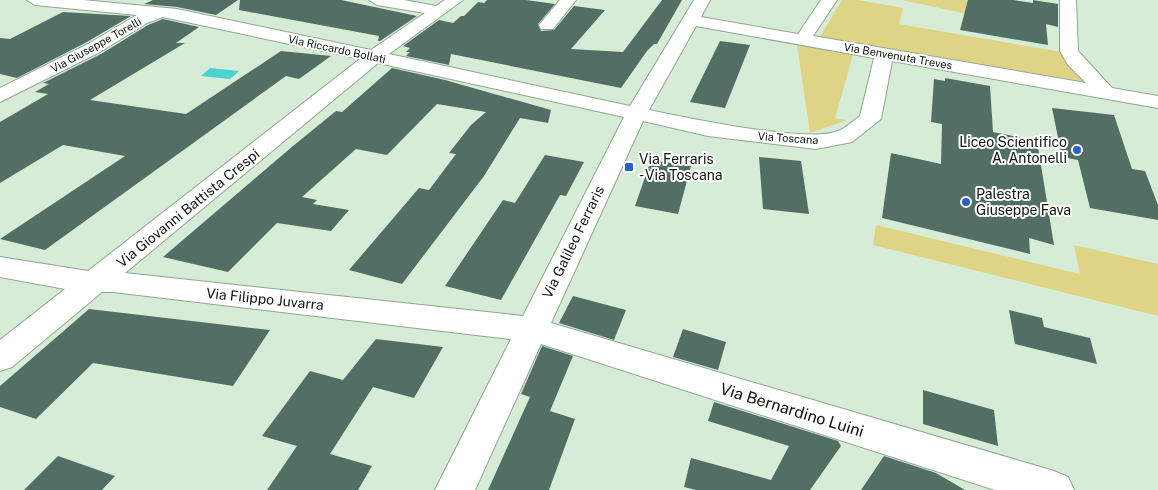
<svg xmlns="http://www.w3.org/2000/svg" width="1158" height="490" viewBox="0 0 1158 490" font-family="'Public Sans',sans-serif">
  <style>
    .green { fill: #dfd386 }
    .water { fill: #4bd3d0 }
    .building { fill: #536f65 }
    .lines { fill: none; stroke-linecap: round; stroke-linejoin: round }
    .minor-casing { stroke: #91a693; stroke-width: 2 }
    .minor { fill: #fff; fill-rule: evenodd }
    .poi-dot { fill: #2662cf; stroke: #fff; stroke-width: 2 }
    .labels { text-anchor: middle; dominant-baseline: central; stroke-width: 4; stroke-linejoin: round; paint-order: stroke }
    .far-street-label { font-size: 11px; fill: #0b130c; stroke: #fff }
    .poi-label { font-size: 14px; fill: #0b130c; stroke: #fff; text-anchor: start }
    .street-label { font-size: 14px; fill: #0b130c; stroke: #fff }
    .near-street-label { font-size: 16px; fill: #0b130c; stroke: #fff }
  </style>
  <rect width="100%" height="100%" fill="#d6ecd7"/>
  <!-- green -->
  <path class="green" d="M842,0H858L903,8L899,24L1061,52L1087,82L820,37Z
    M902,0H1008L972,15Z
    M797,45L853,55L835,118L847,120L810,133Z
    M876,225L1080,274L1074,245L1158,264V316L873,245Z"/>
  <!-- water -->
  <path class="water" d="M210,68L239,71L230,79L201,76Z"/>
  <!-- building -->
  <path class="building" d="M153,0H238L216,15L177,7L144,4Z
    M240,0H341L417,16L380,41H378L379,36L239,10Z
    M487,0H526L555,4L538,24L541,31L554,30L574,6L605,10L571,49L623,52L662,0H682L657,44H654L647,51L621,88L451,54L449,65L406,56L410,52H406L410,48L403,46L439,20L453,23L461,16H464L478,2L484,3Z
    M968,0H1013L1033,3V0L1058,4V27L1046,24L1048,45L960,30Z
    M63,12L131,16L87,42L17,78L0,74V38L10,39Z
    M163,19L199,27L176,43H185L90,100L186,114L281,51L331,56L299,79L286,76L45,250L0,239L125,156L63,145L0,183V122L48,94L35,92L49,84L43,83L101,54L148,25Z
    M720,41L750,45L725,108L690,102Z
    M392,68L445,80L551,110L548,123L520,118L484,176L402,284L349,270L419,188L429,190L456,154L449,153L471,125L486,112L437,104L387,155L356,149L302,197L317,200L313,204L349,210L331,231L277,223L228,272L163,257L293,146L336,111L342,112Z
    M945,78L990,86L993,132L1037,141L1054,245L1029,238L1030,254L882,218L891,153L941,164L942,124L931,122L934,79L945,81Z
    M1052,108L1114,115L1132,169L1145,171L1158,205V220L1090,208L1078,160L1062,157Z
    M545,155L584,162L566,196L560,195L501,300L445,286L503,200L515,203Z
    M759,157L801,161L809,214L763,209Z
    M651,160L691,166L678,214L635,206Z
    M573,296L626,310L614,340L559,323Z
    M89,309L270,330L233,386L93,363L36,419L0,407V386Z
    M1009,310L1042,318L1044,327L1090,338L1097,364L1015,344Z
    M683,329L726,342L718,370L673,357Z
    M376,339L443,347L414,398L373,387L330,454L372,466L358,490H267L297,446L262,436L310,371L343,380Z
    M542,346L573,356L550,411L575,419L549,490H488L530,397L521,394Z
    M923,390L994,410L998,446L923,424Z
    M714,402L838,441L841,446L810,490H696L684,487L691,458L771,480L789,446L708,421Z
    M58,456L115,476L102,490H24Z
    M884,456L936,473L965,490H861Z"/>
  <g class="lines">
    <defs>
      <path id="minor" d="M27,0H83L177,9L371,50L425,13L377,5L369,0H404L436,6L445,0H463L389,54L630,106L694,0H710L701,17L798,34L821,0H837L813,36L1086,83L1068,65L1060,51V0H1076L1078,51L1112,88L1158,96V108L892,61L881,119L852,142L816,149L708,136L643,121L551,323L1054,471L1068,477L1074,490H995L541,344L475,490H435L511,339L113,292H102L12,367L0,371V340L65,289L0,277V257L88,271L360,59L163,17L147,23L100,52L0,102V88L88,44L137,15L35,5ZM696,26L874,58L860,116C853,121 846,128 838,131C809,144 684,117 649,110ZM378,63L624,117L523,316L125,273Z
        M560,0H576L553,29H541L539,25Z"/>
    </defs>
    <!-- minor casing -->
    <use href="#minor" class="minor-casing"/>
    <!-- minor -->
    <use href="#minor" class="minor"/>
  </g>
  <!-- markers -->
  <g class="poi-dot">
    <circle cx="1077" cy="150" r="5"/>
    <rect x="624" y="162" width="10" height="10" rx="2.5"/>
    <circle cx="966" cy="202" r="5"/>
  </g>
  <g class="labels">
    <!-- far-street labels -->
    <g class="far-street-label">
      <text transform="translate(96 45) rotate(-29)">Via Giuseppe Torelli</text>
      <text transform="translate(337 49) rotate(12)">Via Riccardo Bollati</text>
      <text transform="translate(898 56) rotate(10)">Via Benvenuta Treves</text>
      <text transform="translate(788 138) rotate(4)">Via Toscana</text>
    </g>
    <!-- poi labels -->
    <g class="poi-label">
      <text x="1067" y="142" text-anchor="end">Liceo Scientifico<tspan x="1067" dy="16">A. Antonelli</tspan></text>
      <text x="639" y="159">Via Ferraris<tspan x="639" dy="16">- Via Toscana</tspan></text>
      <text x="976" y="194">Palestra<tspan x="976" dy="16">Giuseppe Fava</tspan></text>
    </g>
    <!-- street labels -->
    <g class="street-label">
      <text transform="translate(188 208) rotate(-39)">Via Giovanni Battista Crespi</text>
      <text transform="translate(573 242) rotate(-64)">Via Galileo Ferraris</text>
      <text transform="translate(265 299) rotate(6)">Via Filippo Juvarra</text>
    </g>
    <!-- near-street labels -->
    <g class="near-street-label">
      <text transform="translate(792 410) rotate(17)">Via Bernardino Luini</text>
    </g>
  </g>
</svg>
